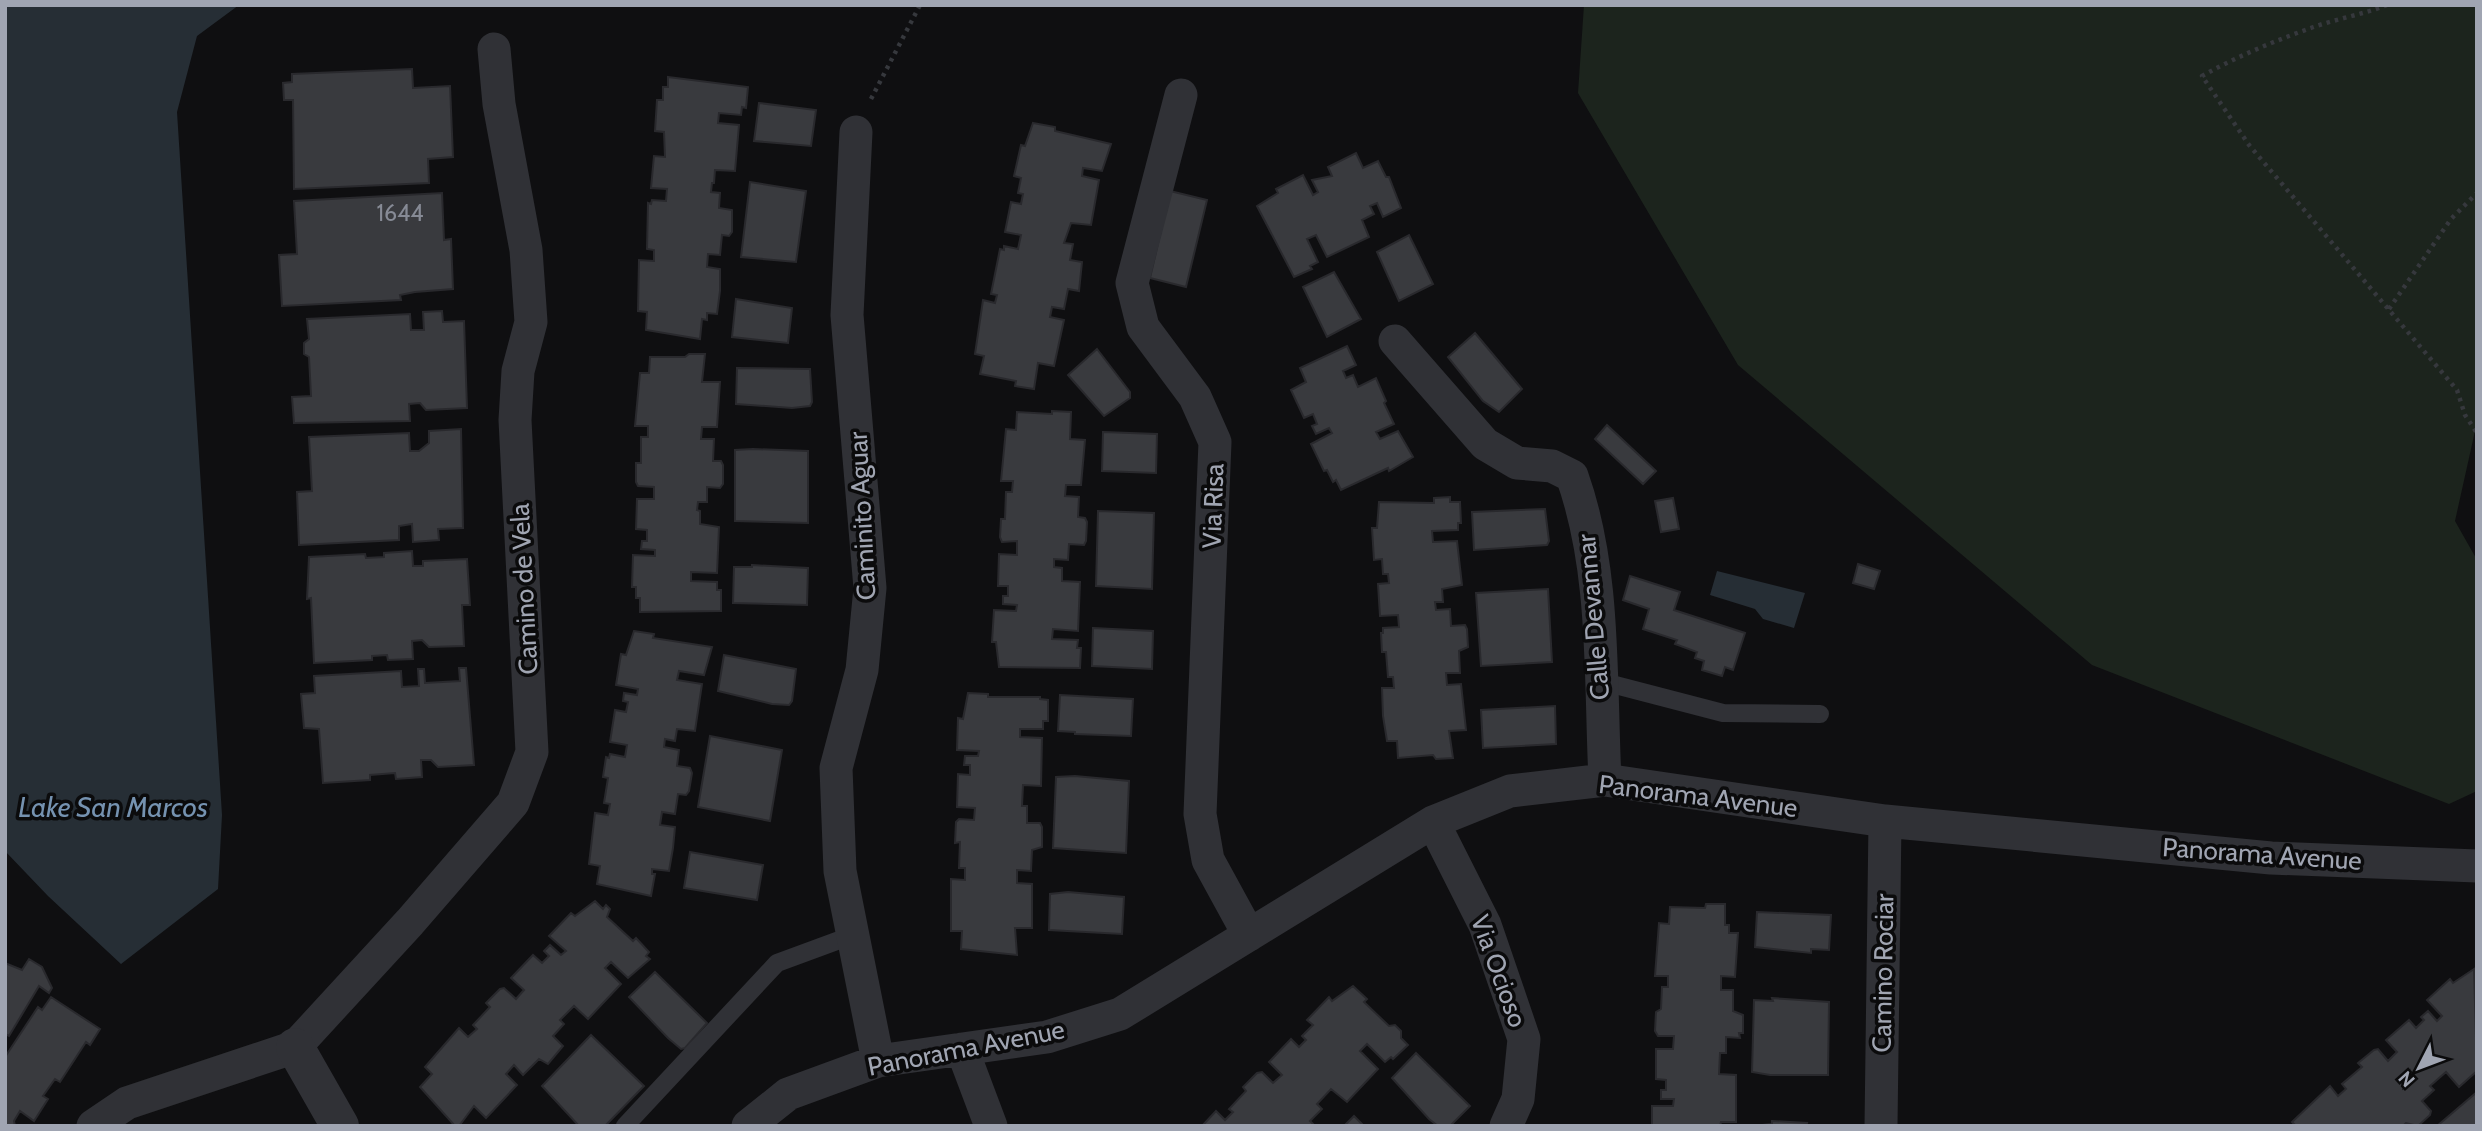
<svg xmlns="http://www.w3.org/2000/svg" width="2482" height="1131" viewBox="0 0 2482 1131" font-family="Cabin,sans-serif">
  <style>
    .green { fill: #1c241d }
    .water { fill: #262e35 }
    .building { fill: #393a3e; stroke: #29292d; stroke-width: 2 }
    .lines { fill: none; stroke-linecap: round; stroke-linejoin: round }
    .path { stroke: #36383d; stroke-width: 4.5; stroke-dasharray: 3.5 5; stroke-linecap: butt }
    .service { stroke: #303136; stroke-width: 18 }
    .minor { stroke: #303136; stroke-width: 33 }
    .tertiary { stroke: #303136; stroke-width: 38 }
    .labels { text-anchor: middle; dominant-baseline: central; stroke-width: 7; stroke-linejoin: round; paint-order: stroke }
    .number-label { font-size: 23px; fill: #868a95 }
    .street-label { font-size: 26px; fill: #a0a5b2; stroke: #0b0b0c }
    .water-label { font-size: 28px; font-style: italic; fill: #7592b0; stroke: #0b0b0c }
  </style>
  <rect width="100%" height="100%" fill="#0f0f11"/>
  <!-- green -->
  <path class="green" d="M1584,5H2477V422L2455,521L2477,560V791L2449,804L2092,665L1738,365L1578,93Z"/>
  <!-- water -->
  <path class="water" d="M5,5H239L197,36L177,112L222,815L218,889L121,964L48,896L5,851Z
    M1717,571L1805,593L1794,628L1763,619L1755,609L1710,595Z"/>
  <!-- building -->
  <path class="building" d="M412,69L413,88L450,86L453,157L428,159L429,183L294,189L293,100H284L283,83L292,82V74Z
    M668,77L748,87L746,108L742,107L741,115L719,113L718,123L739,125L735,171L715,170L714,183H712L711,192L720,193L719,208L732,210V232L729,236L722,235L720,255L708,254L707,267L720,269V291L717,314L707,313V320L702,319L700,339L646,330L647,312L638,311L639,260L654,261V250L647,249L648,203L651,204L652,200L666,201L667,189L651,188L654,156L665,157L664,132L655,131L657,100H663V87H668Z
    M759,103L816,110L811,146L754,141Z
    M1033,123L1055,127V131L1111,144L1102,171L1083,168L1082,176L1099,180L1091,225L1071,223L1064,243L1073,244L1070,260L1082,262L1079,291L1068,289L1064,309L1052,307L1050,317L1064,320L1054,366L1038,363L1034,389L1015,386L1016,381L980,374L984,356L975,354L983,300L995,303L997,295L991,294L1000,249L1004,250V246L1018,249L1021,235L1005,232L1011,202L1021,204L1023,194L1018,193L1021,178L1014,176L1021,145L1025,146Z
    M1356,153L1363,168L1378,161L1386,177H1389L1401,208L1383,217L1377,203L1370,206L1374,214L1362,220L1369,237L1327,257L1316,235L1307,239L1318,262L1310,266L1312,269L1294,277L1257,206L1278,193L1276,189L1303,175L1313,195L1318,192L1312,180L1332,176L1328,167Z
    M750,182L806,191L796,262L741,257Z
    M1170,191L1207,200L1186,287L1150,278Z
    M442,193L444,240L451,239L453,289L415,292L400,295L401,300L282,306L279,255L297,254L294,201Z
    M1409,235L1433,284L1399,301L1377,252Z
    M1334,272L1361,319L1327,337L1303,287Z
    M736,299L792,308L788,343L732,337Z
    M442,311L443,322L464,321L467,408L426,410L420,403L409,404L410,421L294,423L292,397L311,396L309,357L304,354V343L309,339L307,319L410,314L411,330H424L423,312Z
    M1475,333L1522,389L1499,412L1483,401L1448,357Z
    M1347,346L1356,365L1343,371L1346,378L1353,375L1358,387L1376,378L1386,401L1384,403L1394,424L1376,432L1380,439L1398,431L1413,457L1389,471L1388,468L1341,490L1336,480L1333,482L1327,470L1324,471L1311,444L1332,433L1329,428L1316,434L1312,426L1317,424L1313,414L1304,418L1291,390L1306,382L1300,368Z
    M1097,349L1130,392V398L1104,416L1068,375Z
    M689,354H705L702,382H720L717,427H702L701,439H714L713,461H721L723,465V484L720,488L707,487V502H698L697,510L700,511V524L719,527L717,573L691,572V581L717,582V590H721V611L640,612V598H636V587H632L633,555L655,556V550L641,549L642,541H647V530L636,529L637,499H654V487L638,486L636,482V463H641V437H648V426H635L640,373H649L650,357H685Z
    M737,368L810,369L812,402L810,406L792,408L736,404Z
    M1052,411L1071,412L1070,439L1085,440L1081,485H1066L1065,496L1079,497L1078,517L1085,518L1087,522L1086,541L1084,545L1069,544L1068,560L1054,559V567L1062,568V581L1080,582L1078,631L1053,629L1052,639L1078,640L1077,648H1081L1080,668L999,667L996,642H992L994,610L1016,611L1017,605L1003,604V596H1008V586H998L999,554L1017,555V541L1002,542L1000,537L1001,519H1005L1006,492H1012L1013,481H1001L1006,429L1016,430L1017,412L1052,414Z
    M1607,425L1656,471L1643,484L1595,439Z
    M461,429L463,528L438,529L439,540L413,542L412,524L399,526V540L299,545L297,492L312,491L309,437L409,433L410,451H419L429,443V431Z
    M1103,432L1157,434L1156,473L1102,471Z
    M753,449L808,451V523L735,521V450Z
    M1450,497V502H1460L1461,523H1458V530L1432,531L1433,542L1457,541L1462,585L1442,589L1443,602H1435L1436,610L1450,609L1451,626L1465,625L1467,629L1468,647L1459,651L1460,673H1446L1447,685L1461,684L1466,730L1449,731L1453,758L1436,759L1433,755L1398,758L1397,741H1387L1383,716L1382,688H1394L1393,677H1388L1386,652H1382L1381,633H1383V628L1399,627L1398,615L1380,616L1378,584L1389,583L1388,574H1383L1382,559L1374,560L1372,528H1377L1379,502L1434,503V498Z
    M1673,498L1679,529L1661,532L1655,501Z
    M1545,509L1549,541L1547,545L1474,550L1472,512Z
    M1098,511L1154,513L1152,589L1096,586Z
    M412,551L413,566H423V561L467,559L470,605H462L464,646L429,647L422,640L412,641L413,659L388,660L387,655L372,656V660L314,663L311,598L307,599L309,557L365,554L366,558L384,557V553Z
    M1858,564L1880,571L1874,589L1853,583Z
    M752,565L808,568L807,605L733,603L734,567H752Z
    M1630,576L1680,592L1674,610L1745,633L1733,670L1725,667L1722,676L1702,670L1704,661L1695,658L1697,652L1675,644L1677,640L1643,629L1649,609L1623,600Z
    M1548,589L1552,662L1481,666L1476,593Z
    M1093,628L1153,631L1152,669L1092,666Z
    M634,631L654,634L653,638L712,647L704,675L679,671L677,680L702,684L695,731L677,729L675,741L665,739L664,747L679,750L677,766L690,768L692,773L689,791L686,795L678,794L675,814L662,812L660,825L675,827L673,848L669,871L652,869V874H655L651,896L597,884L600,866L589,864L595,813L608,815L610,804L604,803L608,778L603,777L606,757L609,758L610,754L625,757L627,745L610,742L615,710L626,712L628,702L623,701L624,693L637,695L638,689L616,685L621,654L626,655Z
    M724,655L796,669L792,701L789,705L772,704L718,691Z
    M459,668H466L474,765L438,767L431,760H421L422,777L396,779L395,773L370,775V780L323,783L319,729L304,728L301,694L315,693L314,676L401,671L402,687L419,686L418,669H424L425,683L460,681Z
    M968,693L988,694V697H1040V699L1048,700V721H1043V729H1020V737L1042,738L1041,786L1023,785L1022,806H1027V823H1040L1042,827V847L1032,850L1031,871L1017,870V883L1032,884V928H1015L1017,955L961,949L962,931H951V879L965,880V868H959L960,842L955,843L956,822L959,819L974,820L975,808L957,807L958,774L970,775V765H964L965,756H978L979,751L957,750L958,718L963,719Z
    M1060,695L1133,699L1131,736L1075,734V732L1058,731Z
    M1555,706L1556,744L1483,748L1481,710Z
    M710,736L782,750L770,821L698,807Z
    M1075,776L1129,781L1126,853L1053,848L1056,777Z
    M690,852L763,865L757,900L684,888Z
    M1068,892L1124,897L1122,934L1049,930L1050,894Z
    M595,901L603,909L606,905L610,909L607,917L633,941L636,938L649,952L646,956L650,959L628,978L611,962L605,968L621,984L588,1019L574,1006L560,1020L564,1024L553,1036L563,1046L548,1064L539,1059L523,1075L514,1065L506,1074L517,1085L486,1118L474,1106L459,1126H455L420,1087L432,1074L425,1067L459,1028L468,1037L477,1029L473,1025L490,1007L486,1003L500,989L504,988L516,999L524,990L511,978L533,955L542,963L549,956L544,951L550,945L561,955L566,951L549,936L571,913L575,916Z
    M1706,904H1725V925H1729V933H1738L1735,977L1721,976V990H1733V1011L1743,1015V1033H1739L1740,1038L1726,1037V1053H1720L1719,1074L1736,1075V1122H1721L1720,1126H1652V1106H1673L1674,1099H1661V1090H1666V1080L1656,1079V1049H1673L1674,1036H1658L1655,1031L1656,1012L1661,1009L1662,987H1668V976H1655L1659,923L1669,924L1670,907L1705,908Z
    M1757,912L1831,915L1829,950L1811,949V953L1755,947Z
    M29,959L42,967L52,988L49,993L39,986L9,1036L5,1034V963L22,970Z
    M2474,969L2477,1071L2459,1087L2446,1072L2430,1086L2434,1090L2422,1101L2431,1111L2430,1115L2418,1126L2406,1123L2403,1126H2296L2292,1122L2330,1086L2338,1096L2346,1089L2342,1084L2362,1067L2358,1063L2374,1050L2378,1049L2388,1061L2397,1052L2386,1040L2409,1020L2416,1028L2424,1020L2421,1017L2428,1011L2437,1021L2442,1016L2427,1000L2450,979L2453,983Z
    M655,972L707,1023L685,1048L681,1049L668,1038L629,997Z
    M1353,986L1367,999L1364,1002L1389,1026L1395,1025L1401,1031V1038L1408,1045L1393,1059L1391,1057L1385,1062L1367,1044L1360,1051L1378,1069L1347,1102L1331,1089L1317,1104L1322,1109L1310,1121L1315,1126H1202L1216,1111L1225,1120L1233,1112L1229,1109L1246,1091L1243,1087L1257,1073L1262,1072L1273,1083L1282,1075L1269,1062L1291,1039L1299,1047L1306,1040L1302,1036L1313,1025L1307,1020L1329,997L1332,1001Z
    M51,997L100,1029L90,1045L86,1042L60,1082L55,1079L43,1096L48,1099L34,1121L20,1111L14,1121L15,1126H5V1057L38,1007L42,1010Z
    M1772,998L1829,1002L1828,1075H1770L1752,1072L1754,1000L1773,1001Z
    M591,1035L644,1086L605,1126H579L542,1086Z
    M1416,1053L1470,1106L1450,1126H1438L1429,1119L1392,1078Z
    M2477,1092V1126H2437Z
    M1354,1116L1364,1126H1344Z
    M1772,1121L1807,1123L1806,1126H1752L1772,1124Z"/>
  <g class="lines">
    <!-- path -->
    <path class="path" d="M2387,5C2362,15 2334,19 2308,29C2272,42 2236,57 2202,76L2249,145L2457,390L2465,415L2477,433
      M871,99L920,5
      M2389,309L2451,219L2477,193"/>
    <!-- service -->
    <path class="service" d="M1600,681L1723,713L1820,714
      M625,1126L777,963L853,935"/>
    <!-- minor -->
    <path class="minor" d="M1181,95L1132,283L1143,327L1195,397L1215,442L1200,814L1208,860L1249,935
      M856,132L847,315L870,588L862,670L836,768L840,871L878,1061
      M1395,341L1485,444L1517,463L1552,466L1572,476C1606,571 1600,680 1605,780
      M1433,822L1485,925L1524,1039L1518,1099L1506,1126
      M962,1049L991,1126
      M93,1126L127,1103L295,1047L410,922L513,803L532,752L515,420L518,371L531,322L526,250L499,104L494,49
      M748,1126L788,1094L878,1061L1047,1037L1120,1014L1433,822L1510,791L1605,780L1885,821L2271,858L2477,866
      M1881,1126L1885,821"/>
    <!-- tertiary -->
    <path class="tertiary" d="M295,1047L340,1126"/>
  </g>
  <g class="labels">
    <!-- number labels -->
    <g class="number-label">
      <text x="400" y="213">1644</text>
    </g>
    <!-- street labels -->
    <g class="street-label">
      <text transform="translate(1213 506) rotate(-88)">Via Risa</text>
      <text transform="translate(862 516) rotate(-93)">Caminito Aguar</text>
      <text transform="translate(524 589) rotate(-93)">Camino de Vela</text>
      <text transform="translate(1593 617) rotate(-95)">Calle Devannar</text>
      <text transform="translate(1698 796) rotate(7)">Panorama Avenue</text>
      <text transform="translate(2262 854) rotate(4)">Panorama Avenue</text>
      <text transform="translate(1499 971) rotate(70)">Via Ocioso</text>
      <text transform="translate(1883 973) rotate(-89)">Camino Rociar</text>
      <text transform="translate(966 1048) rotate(-11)">Panorama Avenue</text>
    </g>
    <!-- water labels -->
    <g class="water-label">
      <text x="113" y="807">Lake San Marcos</text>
    </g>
  </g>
  <!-- border -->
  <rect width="2482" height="1131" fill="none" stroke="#a0a5b2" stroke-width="14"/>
  <!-- north arrow -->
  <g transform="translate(2419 1068) rotate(228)" stroke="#0b0b0c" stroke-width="5" paint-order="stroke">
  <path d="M0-5L12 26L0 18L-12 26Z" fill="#a0a5b2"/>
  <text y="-10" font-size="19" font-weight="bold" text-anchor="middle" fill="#a0a5b2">N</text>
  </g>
</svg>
